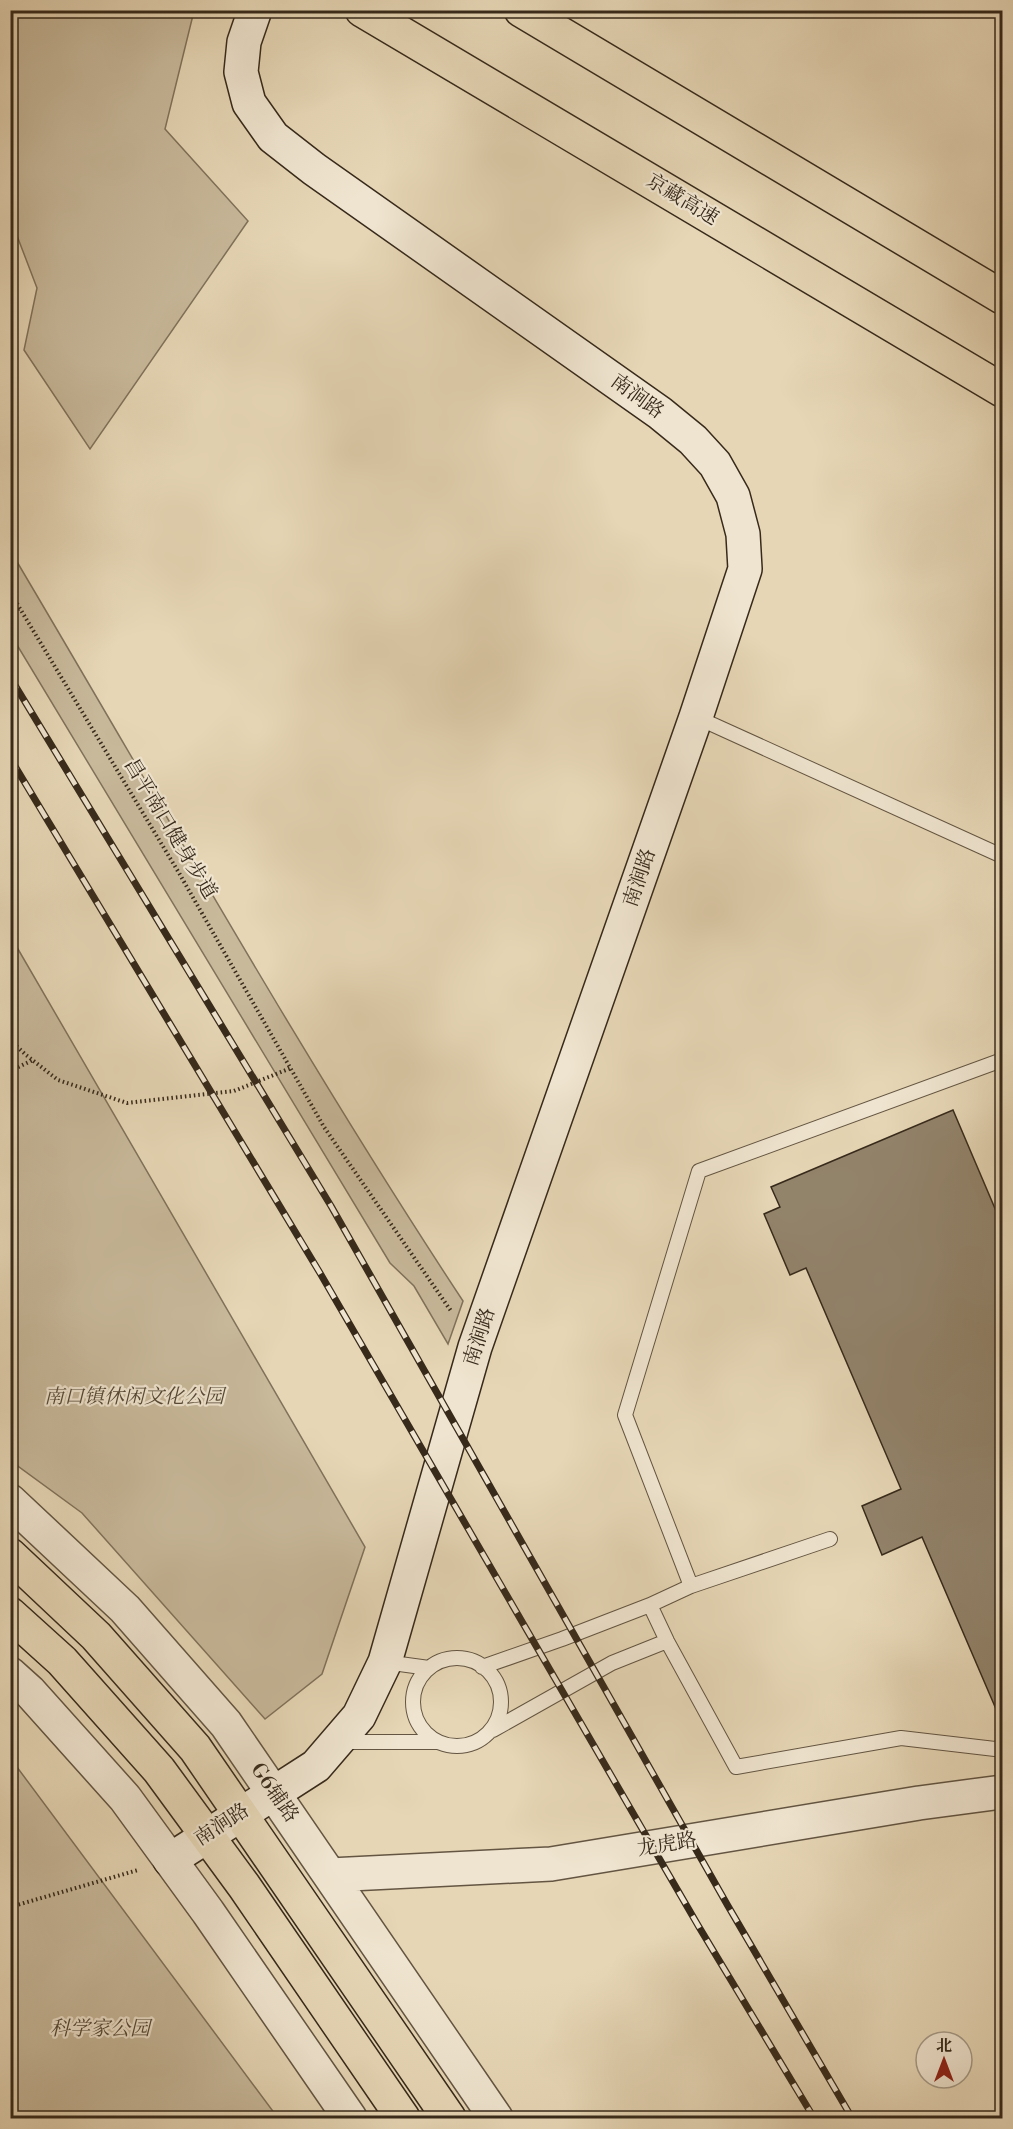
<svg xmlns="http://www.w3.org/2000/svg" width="1013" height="2129" viewBox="0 0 1013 2129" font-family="'Libre Bodoni','Noto Serif SC',serif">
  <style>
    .green { fill: #c8b99b; stroke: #80725b; stroke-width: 1.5 }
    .building { fill: #92836b; stroke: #372a1b; stroke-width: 1.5 }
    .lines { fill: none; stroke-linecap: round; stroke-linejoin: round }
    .service-casing { stroke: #635542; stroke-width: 16 }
    .tertiary-casing { stroke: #635542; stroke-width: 36 }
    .secondary-casing { stroke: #372a1b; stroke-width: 36 }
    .primary-casing { stroke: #372a1b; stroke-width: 36 }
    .motorway-casing { stroke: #372a1b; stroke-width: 36 }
    .path { stroke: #372a1b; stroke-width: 4; stroke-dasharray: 1.5 3; stroke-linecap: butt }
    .service { stroke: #efe4cf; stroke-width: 14 }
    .tertiary { stroke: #efe4cf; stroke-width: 33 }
    .secondary { stroke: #efe4cf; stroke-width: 33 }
    .primary { stroke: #e6d6b5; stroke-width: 33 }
    .motorway { stroke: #e6d6b5; stroke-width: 33 }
    .rail-casing { stroke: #372a1b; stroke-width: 7 }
    .rail { stroke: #efe4cf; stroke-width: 4.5; stroke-dasharray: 14; stroke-linecap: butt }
    .labels { text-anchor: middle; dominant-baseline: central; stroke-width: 4.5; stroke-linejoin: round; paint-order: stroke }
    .street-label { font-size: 20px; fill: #372a1b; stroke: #efe4cf }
    .park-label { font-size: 20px; font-style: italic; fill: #544735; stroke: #efe4cf }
  </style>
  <rect width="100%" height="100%" fill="#e6d6b5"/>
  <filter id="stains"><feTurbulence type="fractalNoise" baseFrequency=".00333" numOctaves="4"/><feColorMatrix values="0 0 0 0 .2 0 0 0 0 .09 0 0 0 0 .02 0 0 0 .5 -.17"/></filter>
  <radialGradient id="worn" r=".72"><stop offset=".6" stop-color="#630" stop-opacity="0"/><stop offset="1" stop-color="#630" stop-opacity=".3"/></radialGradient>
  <!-- green -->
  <path class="green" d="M11,10L194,11L165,129L248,221L90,449L24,350L37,288L11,220Z
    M10,550C159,801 302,1057 463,1301L448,1344L414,1286L390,1263L11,635Z
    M11,937L365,1547L322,1674L265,1719L82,1513L11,1461Z
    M10,1759H11L278,2118H11Z"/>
  <!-- building -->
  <path class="building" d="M953,1110L1002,1225V1723L922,1537L882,1555L862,1506L901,1489L806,1268L790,1275L764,1214L780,1207L771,1187Z"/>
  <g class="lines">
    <defs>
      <path id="service" d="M696,717L1002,856
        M1002,1060L699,1171L625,1415L691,1586L650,1605L667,1641L736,1767L901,1738L995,1749L1002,1747
        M691,1586L830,1539
        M413 1702a44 44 0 1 1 88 0a44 44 0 1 1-88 0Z
        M385,1662L429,1668
        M482,1667L562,1639L650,1605
        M493,1730L612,1663L667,1641
        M342,1742H437"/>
      <path id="tertiary" d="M10,1501L125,1609L226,1724L496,2118
        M10,1674L30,1692L125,1798L208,1912L350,2118
        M330,1875L551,1864L919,1803L1002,1792"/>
      <path id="secondary" d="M170,1860L316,1766L359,1716L385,1662L475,1347L696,717L745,569L743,534L733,496L715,464L693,440L660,413L314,169L273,137L249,103L241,72L244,42L255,10"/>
      <path id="primary" d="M10,1555L96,1636L195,1748L449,2118
        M10,1614L62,1661L159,1770L244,1886L403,2118"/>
      <path id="motorway" d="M362,10L1002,390
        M521,10L1002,297"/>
    </defs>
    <!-- service casing -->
    <use href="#service" class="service-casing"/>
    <!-- tertiary casing -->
    <use href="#tertiary" class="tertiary-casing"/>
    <!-- secondary casing -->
    <use href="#secondary" class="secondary-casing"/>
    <!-- primary casing -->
    <use href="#primary" class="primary-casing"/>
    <!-- motorway casing -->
    <use href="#motorway" class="motorway-casing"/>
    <!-- path -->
    <path class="path" d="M10,592L179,873L324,1127L451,1311
      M10,614L20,608
      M10,1040L26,1055L58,1080L127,1103L234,1091L291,1068
      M10,1071L33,1060
      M10,1907L138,1870"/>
    <!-- service -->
    <use href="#service" class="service"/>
    <!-- tertiary -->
    <use href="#tertiary" class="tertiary"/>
    <!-- secondary -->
    <use href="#secondary" class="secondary"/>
    <!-- primary -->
    <use href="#primary" class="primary"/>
    <!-- motorway -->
    <use href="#motorway" class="motorway"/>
    <defs>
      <path id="rail" d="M10,677L331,1206L728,1906L852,2118
        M10,758L320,1273L699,1927L814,2118"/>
    </defs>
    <!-- rail casing -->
    <use href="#rail" class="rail-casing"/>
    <!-- rail -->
    <use href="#rail" class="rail"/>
  </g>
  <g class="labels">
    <!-- street labels -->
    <g class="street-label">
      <text transform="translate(682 200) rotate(31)">京藏高速</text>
      <text transform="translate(637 397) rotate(36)">南涧路</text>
      <text transform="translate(170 829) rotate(59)">昌平南口健身步道</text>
      <text transform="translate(640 878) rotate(-71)">南涧路</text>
      <text transform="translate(480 1337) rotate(-72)">南涧路</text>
      <text transform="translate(274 1793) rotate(55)">G6辅路</text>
      <text transform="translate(222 1825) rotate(-33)">南涧路</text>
      <text transform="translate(667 1845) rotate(-9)">龙虎路</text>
    </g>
    <!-- park labels -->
    <g class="park-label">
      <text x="134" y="1397">南口镇休闲文化公园</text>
      <text x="100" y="2029">科学家公园</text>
    </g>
  </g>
  <!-- margin -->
  <rect width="1013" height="2129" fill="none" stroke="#e6d6b5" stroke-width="36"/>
  <rect x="12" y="12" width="989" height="2105" fill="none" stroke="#372a1b" stroke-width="3"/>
  <rect x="18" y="18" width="977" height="2093" fill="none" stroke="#372a1b" stroke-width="1.5"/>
  <!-- north arrow -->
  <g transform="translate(944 2060)"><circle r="28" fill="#efe4cf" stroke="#a59a87" stroke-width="1.5"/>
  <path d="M0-4.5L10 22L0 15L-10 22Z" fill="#8f2418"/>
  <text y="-9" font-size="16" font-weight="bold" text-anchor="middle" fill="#372a1b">北</text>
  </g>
  <rect width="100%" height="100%" filter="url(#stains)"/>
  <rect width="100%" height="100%" fill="url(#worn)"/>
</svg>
